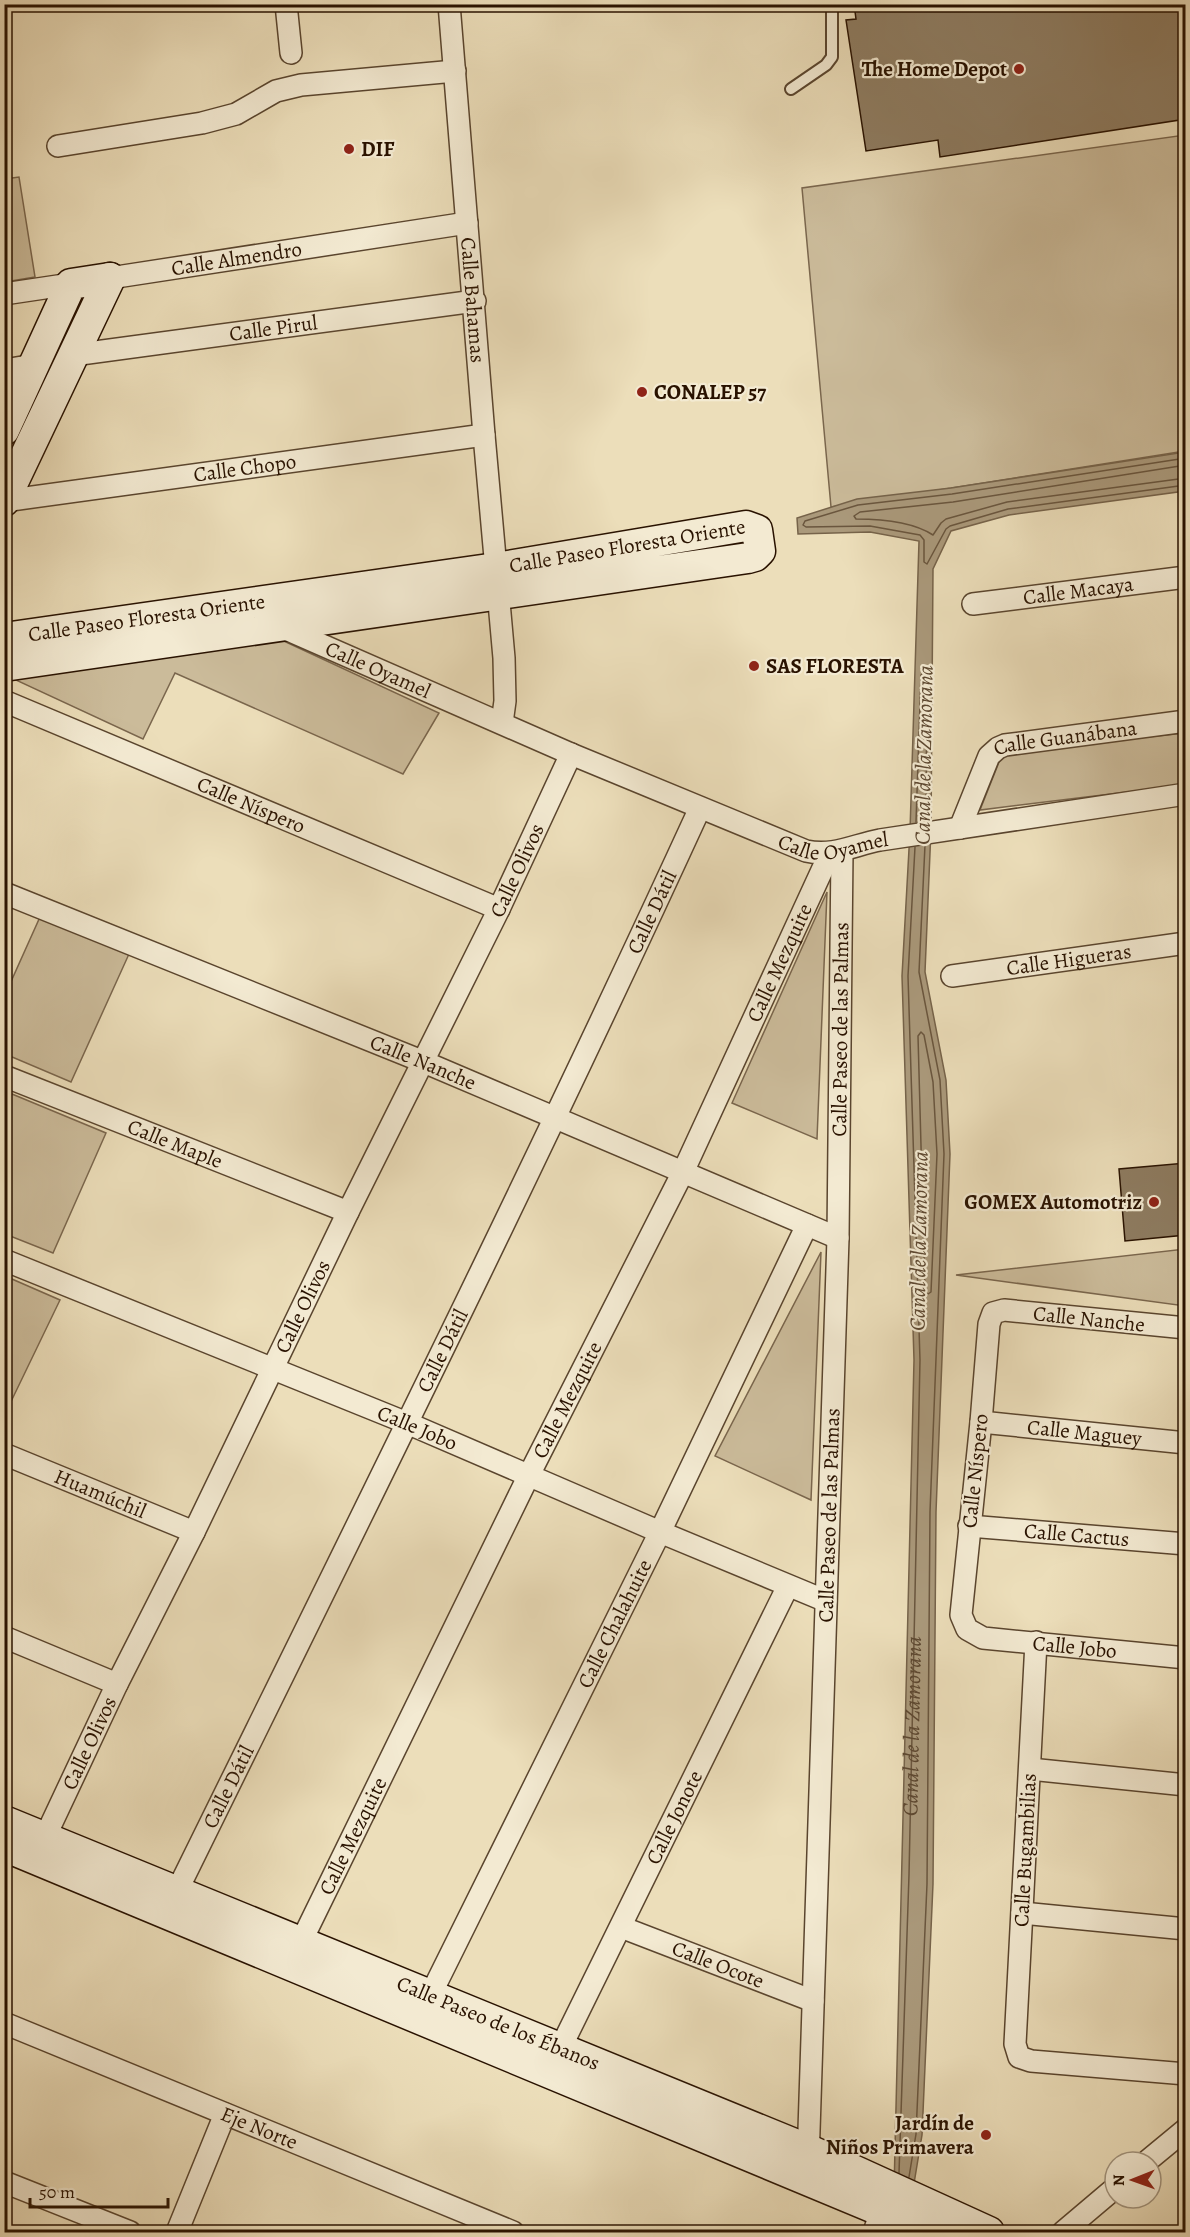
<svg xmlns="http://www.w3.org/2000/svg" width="1190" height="2237" viewBox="0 0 1190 2237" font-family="Alegreya,serif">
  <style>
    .green { fill: #cbbb9a; stroke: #7a664d; stroke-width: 1.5 }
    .water { fill: #aa997b; stroke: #76634a; stroke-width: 1.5 }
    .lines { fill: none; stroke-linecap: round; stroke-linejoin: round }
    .shore { stroke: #6a563e; stroke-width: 1.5 }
    .building { fill: #8e7c61; stroke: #291200; stroke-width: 1.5 }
    .lane-casing { stroke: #5a452e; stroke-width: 14 }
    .street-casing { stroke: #5a452e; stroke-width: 24 }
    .secondary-casing { stroke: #291200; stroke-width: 33 }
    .lane { stroke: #f3ead2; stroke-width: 10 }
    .street { stroke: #f3ead2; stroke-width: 21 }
    .secondary { stroke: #f3ead2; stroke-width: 30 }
    .poi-dot { fill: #8f2418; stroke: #f3ead2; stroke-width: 2 }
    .labels { text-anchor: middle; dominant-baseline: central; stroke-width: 4.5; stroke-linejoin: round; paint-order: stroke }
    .poi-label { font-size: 21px; font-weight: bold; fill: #291200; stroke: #f3ead2; text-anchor: end }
    .street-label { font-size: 21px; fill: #291200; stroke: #f3ead2 }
    .water-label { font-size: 22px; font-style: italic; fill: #5d4831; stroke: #f3ead2 }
  </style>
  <rect width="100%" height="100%" fill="#ecdeba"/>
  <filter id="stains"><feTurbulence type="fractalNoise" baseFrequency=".00333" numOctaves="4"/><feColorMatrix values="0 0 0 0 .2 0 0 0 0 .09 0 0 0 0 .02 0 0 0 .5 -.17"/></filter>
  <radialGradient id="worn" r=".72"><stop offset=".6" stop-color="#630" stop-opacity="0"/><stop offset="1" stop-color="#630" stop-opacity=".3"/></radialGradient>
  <!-- green -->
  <path class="green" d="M1185,135V451L831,507L802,188Z
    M19,177L35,277L5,282V179Z
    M273,636L439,713L403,774L175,673L143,739L5,675Z
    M1185,733V785L980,810L1003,752Z
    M827,892L817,1139L732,1103Z
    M40,917L129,954L71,1082L5,1054V995Z
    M12,1094L106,1133L53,1253L5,1234L4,1110Z
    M1185,1249V1306L956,1275Z
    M821,1252L811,1500L715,1456Z
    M5,1276L60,1300L5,1414Z"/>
  <!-- water -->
  <path class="water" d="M1185,452V491L1009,515L951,531L933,569L931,829L925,972L946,1080L950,1154L936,1512L933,1884L922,2135L906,2232H893L914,1360L902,976L910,831L919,541L870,532L798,534L797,518L857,499L951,488Z"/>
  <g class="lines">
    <!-- shore -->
    <g class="shore">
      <path d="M1186,458L952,494L858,505L805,521L803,525L806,527L870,526L920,535L924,540V562L927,564L946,529L950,526L1008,509L1186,485"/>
      <path d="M1186,465L953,502L860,512L854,516L856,519C881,519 913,522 933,535L941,523L946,519L1007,502L1186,478"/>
      <path d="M916,822L921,675L924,672L927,675L926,821"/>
      <path d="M921,1032L924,1035L933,1082L937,1154L931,1292L928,1294L925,1292L918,1036Z"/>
      <path id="s1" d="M899,2173L909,1875L920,1360L908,976L915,847"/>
      <path d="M909,2177L916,2134L927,1884L930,1512L944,1154L940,1080L919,972L925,845"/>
    </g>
  </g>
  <!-- building -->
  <path class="building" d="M854,4H1186V119L940,157L938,140L866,151L846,20L856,19Z
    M1186,1163V1235L1125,1241L1119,1169Z"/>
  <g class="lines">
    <defs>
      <path id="lane" d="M791,89L826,65L832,57V4"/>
      <g id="street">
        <path d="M286,4L291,53"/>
        <path id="s2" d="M449,4L484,435L504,658L505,701L502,723"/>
        <path d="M58,146L202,123L236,114L276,91L301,85L455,71"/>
        <path id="s3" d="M110,278L467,223"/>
        <path d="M4,294L71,284"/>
        <path id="s4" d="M73,355L475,301"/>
        <path d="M4,370L34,365"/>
        <path id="s5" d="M4,501L484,435"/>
        <path id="s6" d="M973,604L1186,577"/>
        <path id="s7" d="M281,627L571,754L806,851C833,857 854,845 880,840L1186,794"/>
        <path id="s8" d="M4,701L499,909"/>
        <path id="s9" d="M960,828L989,756L998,748L1005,745L1186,721"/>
        <path id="s10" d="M4,893L424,1062L838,1238"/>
        <path id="s11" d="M952,976L1186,943"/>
        <path id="s12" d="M4,1076L348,1212"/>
        <path id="s13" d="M4,1260L407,1423L660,1532L826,1601"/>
        <path id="s14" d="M1186,1328L1004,1310L993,1313L989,1324L981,1422L961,1615L967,1629L983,1638L1186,1658"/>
        <path id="s15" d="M981,1422L1186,1443"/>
        <path id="s16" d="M4,1454L194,1532"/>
        <path id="s17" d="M969,1526L1186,1544"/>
        <path d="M4,1637L117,1684"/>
        <path d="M1036,1642L1015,2044L1019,2057L1031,2061L1186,2074"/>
        <path d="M1030,1769L1186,1785"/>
        <path id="s18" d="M39,1850L117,1684L194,1532L348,1212L499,909L571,754"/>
        <path id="s19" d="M177,1891C354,1531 533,1172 700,808"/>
        <path d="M1022,1913L1186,1929"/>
        <path id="s20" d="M621,1927L813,2001"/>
        <path id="s21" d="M301,1942L529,1475L683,1172L830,853"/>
        <path id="s22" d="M424,2008L660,1532L807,1225"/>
        <path id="s23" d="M4,2023L513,2232"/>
        <path id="s24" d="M561,2047L788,1586"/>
        <path id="s25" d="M808,2161L838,1238L842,851"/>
        <path d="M1146,2162L1186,2129"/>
        <path d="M4,2182L130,2232"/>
        <path d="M177,2232L225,2114"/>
        <path d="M874,2232L881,2211"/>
        <path d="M1063,2232L1115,2188"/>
      </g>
      <g id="secondary">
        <path d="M4,430L71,284L110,278"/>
        <path d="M4,501L110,278"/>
        <path id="s26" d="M4,638L496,568L746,526L757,530L760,551L755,556L748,558L4,666"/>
        <path id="s27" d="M4,1821L809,2150L989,2232"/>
        <path d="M4,1846L932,2232"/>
      </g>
    </defs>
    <!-- lane casing -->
    <use href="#lane" class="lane-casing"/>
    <!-- street casing -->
    <use href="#street" class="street-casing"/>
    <!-- secondary casing -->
    <use href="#secondary" class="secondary-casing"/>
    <!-- lane -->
    <use href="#lane" class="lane"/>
    <!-- street -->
    <use href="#street" class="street"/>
    <!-- secondary -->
    <use href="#secondary" class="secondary"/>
  </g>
  <!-- markers -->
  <g class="poi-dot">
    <circle cx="1019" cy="69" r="6"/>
    <circle cx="349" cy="149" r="6"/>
    <circle cx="642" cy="392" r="6"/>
    <circle cx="754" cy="666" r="6"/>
    <circle cx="1154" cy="1202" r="6"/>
    <circle cx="986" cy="2135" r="6"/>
  </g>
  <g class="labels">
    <!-- poi labels -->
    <g class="poi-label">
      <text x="1007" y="69">The Home Depot</text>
      <text x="361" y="149" text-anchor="start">DIF</text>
      <text x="654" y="392" text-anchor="start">CONALEP 57</text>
      <text x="766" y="666" text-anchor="start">SAS FLORESTA</text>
      <text x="1142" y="1202">GOMEX Automotriz</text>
      <text x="974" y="2123">Jardín de<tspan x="974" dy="24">Niños Primavera</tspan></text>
    </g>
    <!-- street labels -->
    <g class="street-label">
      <text stroke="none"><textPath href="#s3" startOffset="128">Calle Almendro</textPath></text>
      <text stroke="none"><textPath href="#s2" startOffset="297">Calle Bahamas</textPath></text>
      <text stroke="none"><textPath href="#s4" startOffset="202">Calle Pirul</textPath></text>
      <text stroke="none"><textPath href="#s5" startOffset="243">Calle Chopo</textPath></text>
      <text stroke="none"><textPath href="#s26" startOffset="630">Calle Paseo Floresta Oriente</textPath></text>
      <text stroke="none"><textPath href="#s6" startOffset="106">Calle Macaya</textPath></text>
      <text stroke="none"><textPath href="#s26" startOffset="144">Calle Paseo Floresta Oriente</textPath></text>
      <text stroke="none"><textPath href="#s7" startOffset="106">Calle Oyamel</textPath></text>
      <text stroke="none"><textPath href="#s9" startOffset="158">Calle Guanábana</textPath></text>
      <text stroke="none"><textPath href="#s8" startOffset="268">Calle Níspero</textPath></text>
      <text stroke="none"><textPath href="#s7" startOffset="598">Calle Oyamel</textPath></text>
      <text stroke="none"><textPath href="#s18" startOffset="1090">Calle Olivos</textPath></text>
      <text stroke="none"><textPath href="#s19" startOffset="1088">Calle Dátil</textPath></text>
      <text stroke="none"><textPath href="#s11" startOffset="118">Calle Higueras</textPath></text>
      <text stroke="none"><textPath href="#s21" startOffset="1090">Calle Mezquite</textPath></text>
      <text stroke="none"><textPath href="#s25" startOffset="1132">Calle Paseo de las Palmas</textPath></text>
      <text stroke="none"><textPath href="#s10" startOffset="452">Calle Nanche</textPath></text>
      <text stroke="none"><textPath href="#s12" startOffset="184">Calle Maple</textPath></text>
      <text stroke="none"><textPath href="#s18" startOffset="604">Calle Olivos</textPath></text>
      <text transform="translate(1089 1319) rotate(6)">Calle Nanche</text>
      <text stroke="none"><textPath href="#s19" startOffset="602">Calle Dátil</textPath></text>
      <text stroke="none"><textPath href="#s21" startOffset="604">Calle Mezquite</textPath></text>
      <text stroke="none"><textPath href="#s13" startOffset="446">Calle Jobo</textPath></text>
      <text stroke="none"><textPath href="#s15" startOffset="104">Calle Maguey</textPath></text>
      <text transform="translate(975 1471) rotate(-84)">Calle Níspero</text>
      <text stroke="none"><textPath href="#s16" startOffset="104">Huamúchil</textPath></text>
      <text stroke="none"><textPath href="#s25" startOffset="646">Calle Paseo de las Palmas</textPath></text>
      <text stroke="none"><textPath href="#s17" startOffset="108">Calle Cactus</textPath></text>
      <text stroke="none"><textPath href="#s22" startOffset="429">Calle Chalahuite</textPath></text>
      <text stroke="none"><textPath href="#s14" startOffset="624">Calle Jobo</textPath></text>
      <text stroke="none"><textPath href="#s18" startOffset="118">Calle Olivos</textPath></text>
      <text stroke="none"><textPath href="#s19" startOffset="116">Calle Dátil</textPath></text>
      <text stroke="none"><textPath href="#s24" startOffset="256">Calle Jonote</textPath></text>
      <text stroke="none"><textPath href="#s21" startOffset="118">Calle Mezquite</textPath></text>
      <text transform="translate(1025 1850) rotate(-87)">Calle Bugambilias</text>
      <text stroke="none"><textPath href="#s20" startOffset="104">Calle Ocote</textPath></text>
      <text stroke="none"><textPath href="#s27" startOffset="534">Calle Paseo de los Ébanos</textPath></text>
      <text stroke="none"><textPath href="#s23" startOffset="276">Eje Norte</textPath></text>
    </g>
    <!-- water labels -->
    <g class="water-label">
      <text transform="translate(924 755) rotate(-89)">Canal de la Zamorana</text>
      <text transform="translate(919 1241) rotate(-89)">Canal de la Zamorana</text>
      <text stroke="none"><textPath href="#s1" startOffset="447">Canal de la Zamorana</textPath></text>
    </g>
  </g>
  <!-- margin -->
  <rect width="1190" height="2237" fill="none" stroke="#ecdeba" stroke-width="24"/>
  <rect x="6" y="6" width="1178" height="2225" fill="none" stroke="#291200" stroke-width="3"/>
  <rect x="12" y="12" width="1166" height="2213" fill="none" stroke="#291200" stroke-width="1.5"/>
  <!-- north arrow -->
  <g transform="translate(1133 2180) rotate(269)"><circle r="28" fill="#f3ead2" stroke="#a2947e" stroke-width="1.5"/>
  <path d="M0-4.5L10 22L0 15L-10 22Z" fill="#8f2418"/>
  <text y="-9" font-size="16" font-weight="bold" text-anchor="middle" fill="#291200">N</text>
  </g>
  <!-- scale -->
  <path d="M30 2198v9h138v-9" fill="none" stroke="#291200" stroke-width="3"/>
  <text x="39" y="2198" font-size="18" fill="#291200" stroke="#f3ead2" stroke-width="4.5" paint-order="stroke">50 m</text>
  <rect width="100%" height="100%" filter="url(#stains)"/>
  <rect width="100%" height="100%" fill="url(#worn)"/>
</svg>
